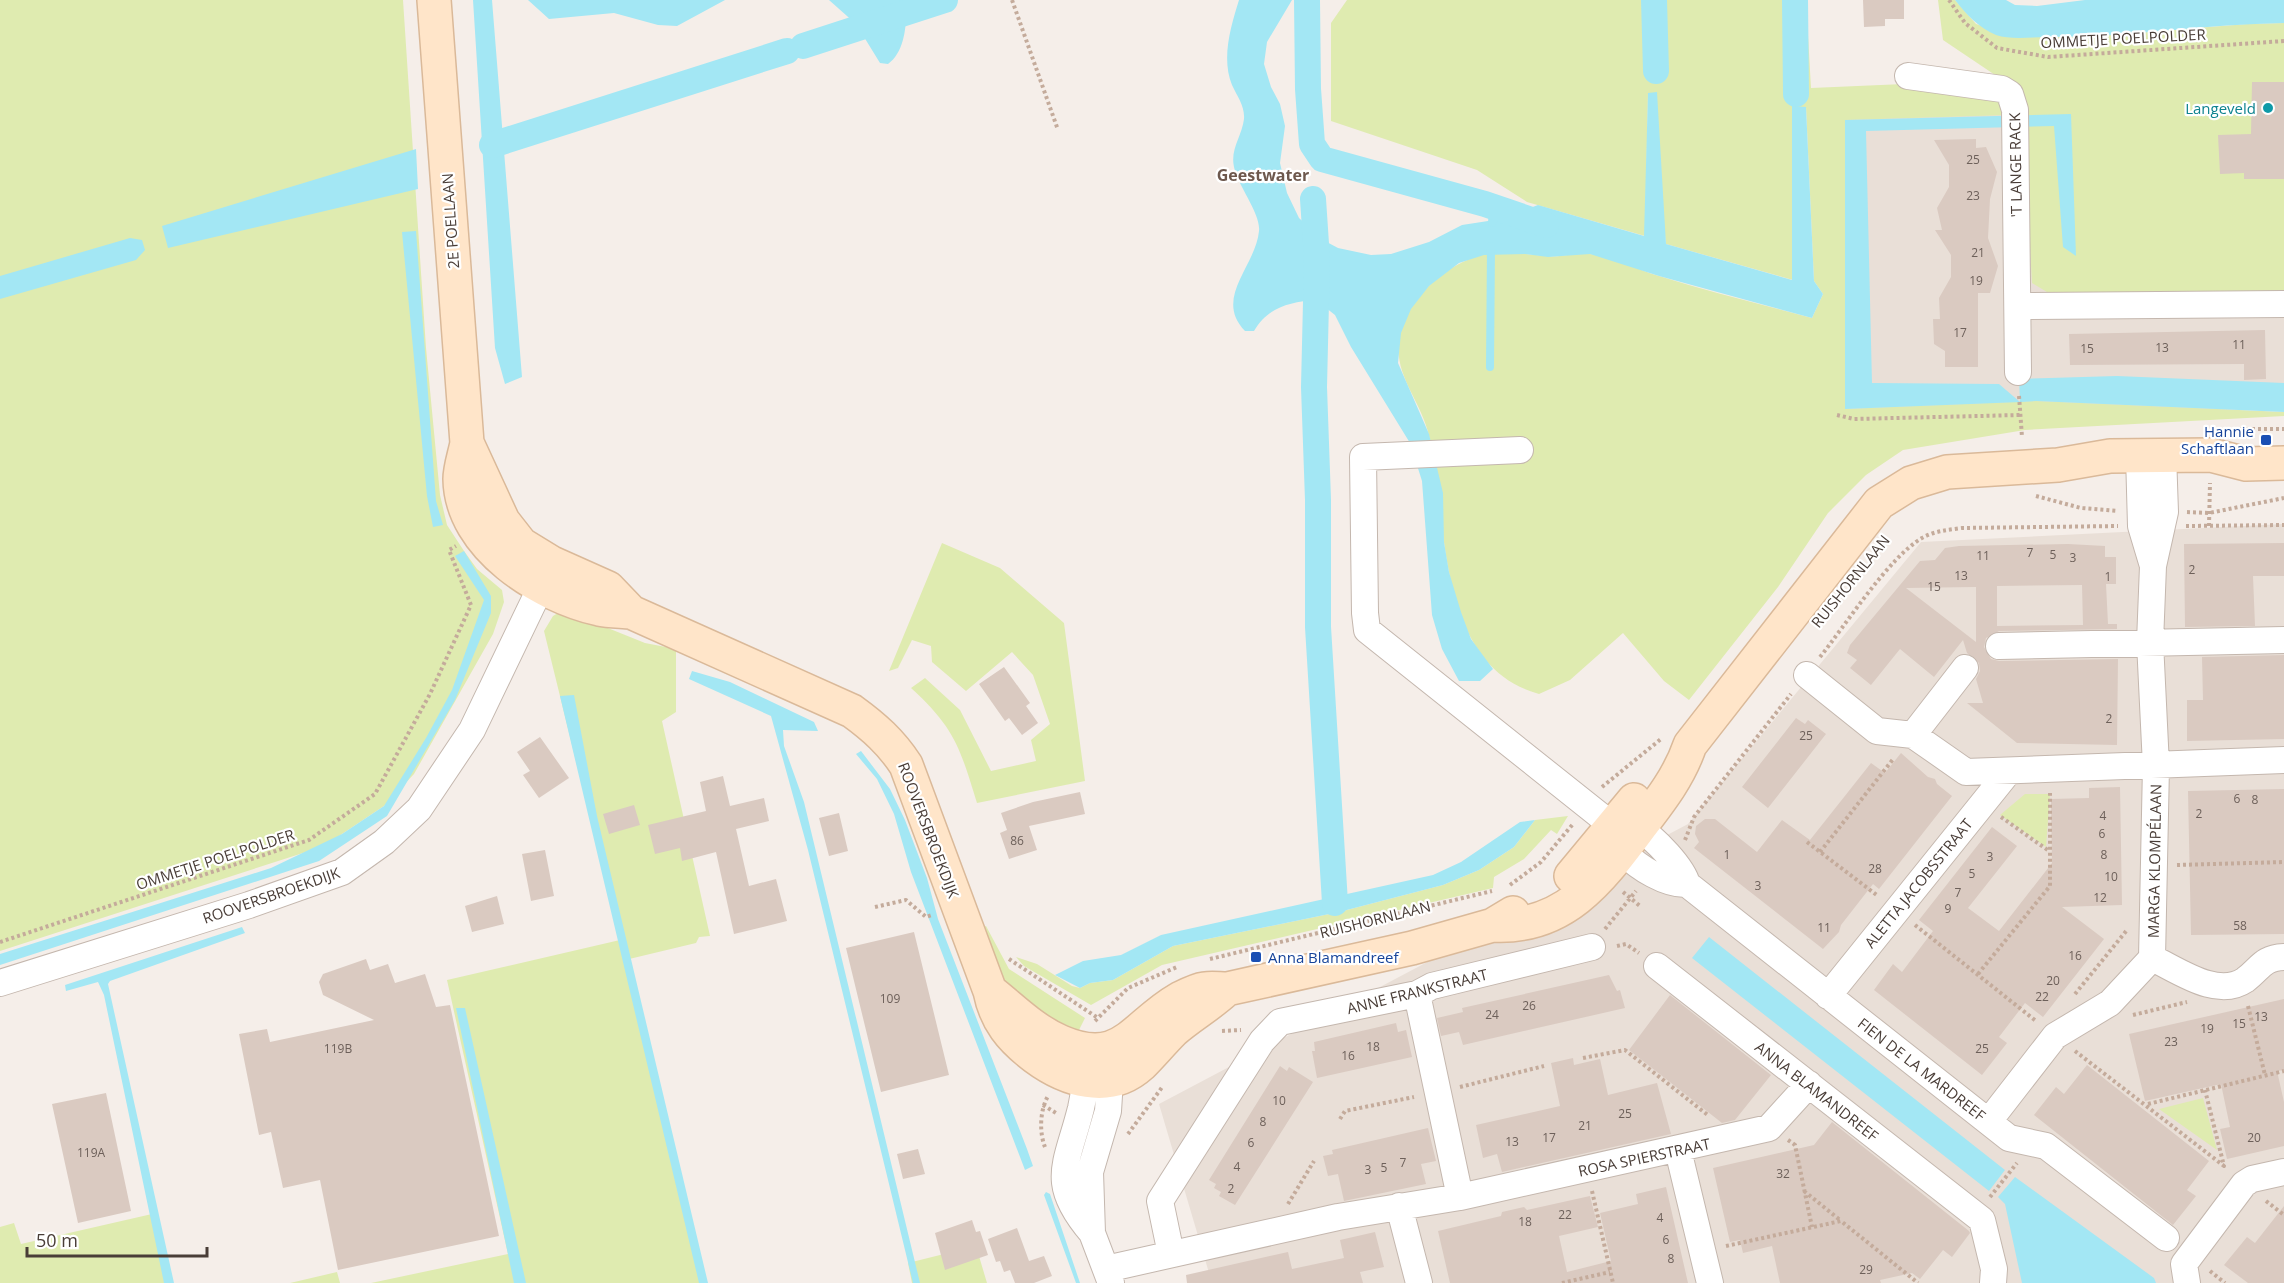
<svg xmlns="http://www.w3.org/2000/svg" width="2284" height="1283" viewBox="0 0 2284 1283" font-family="'Open Sans',sans-serif">
  <style>
    .residential { fill: #e9dfd7 }
    .green { fill: #dfebb0 }
    .water { fill: #a3e7f4 }
    .lines { fill: none; stroke-linecap: round; stroke-linejoin: round }
    .stream { stroke: #a3e7f4; stroke-width: 8 }
    .canal { stroke: #a3e7f4; stroke-width: 26 }
    .building { fill: #dacac1; fill-rule: evenodd }
    .minor-casing { stroke: #c4b7ae; stroke-width: 28 }
    .secondary-casing { stroke: #dab999; stroke-width: 36 }
    .path { stroke: #c4ab9b; stroke-width: 4; stroke-dasharray: 3 3; stroke-linecap: butt }
    .minor { stroke: #fff; stroke-width: 26 }
    .secondary { stroke: #ffe5c9; stroke-width: 33 }
    .culture-dot { fill: #0f9aa8; stroke: #fff; stroke-width: 2 }
    .transit-dot { fill: #1a4fb4; stroke: #fff; stroke-width: 2 }
    .labels { text-anchor: middle; dominant-baseline: central; stroke-width: 4.5; stroke-linejoin: round; paint-order: stroke }
    .number-label { font-size: 12px; fill: #6d605a }
    .street-label { font-size: 15px; fill: #493d37; stroke: #fff }
    .culture-label { font-size: 15px; fill: #0d838f; stroke: #fff; text-anchor: end }
    .transit-label { font-size: 15px; fill: #164399; stroke: #fff; text-anchor: end }
    .neighbourhood-label { font-size: 16px; font-weight: bold; fill: #6d584d; stroke: #fff }
  </style>
  <rect width="100%" height="100%" fill="#f5eee9"/>
  <!-- residential -->
  <path class="residential" d="M2284,68V408L1842,422L1834,110Z
    M2284,524V1283H1212L1159,1104L1688,824L1921,542Z"/>
  <!-- green -->
  <path class="green" d="M0,0H403L426,348L440,495L447,525L464,551L477,569L502,590L504,602L493,634L414,774L384,806L327,844L303,853L0,951Z
    M1347,0H1806L1811,88L1904,84L1997,94L2008,115L1845,120V409L2036,401L2284,412V416L2025,430L1903,450L1866,475L1828,513L1778,587L1689,700L1664,681L1623,633L1570,680L1539,694C1435,665 1448,520 1429,436C1421,399 1391,374 1400,333C1409,297 1446,264 1482,255C1502,250 1525,254 1545,256C1560,258 1575,252 1590,254C1613,256 1637,270 1659,276C1709,292 1761,304 1812,318L1823,294L1814,281L1806,107H1792L1793,280L1666,244L1648,93L1645,236L1527,202L1477,170L1331,121V23Z
    M1938,0H1955L1976,24L2019,37H2082L2247,24L2284,23V295H2052L2032,283L2023,126L2001,79L1943,40Z
    M942,543L1000,568L1064,623L1085,781L977,803C960,748 955,728 911,688L925,678L960,710L991,771L1036,761L1031,740L1050,724L1033,675L1012,652L966,691L932,662L931,646L912,640L898,668L889,671Z
    M563,610L645,643L676,649V712L662,721L710,936L699,937L696,943L625,960L701,1283H371L508,1254L447,980L620,940L544,631L553,616Z
    M2025,794H2050L2046,847L2000,815Z
    M1568,816L1557,834L1551,830L1524,859L1494,877L1493,888L1162,965L1091,1005L1024,966L1016,957L1037,964L1072,986L1080,988L1090,983L1113,980L1173,946L1339,912L1443,885L1479,870L1514,847L1535,820Z
    M986,926L1009,969L1085,1018L1076,1036L1041,1022L996,973L981,928Z
    M2203,1098L2217,1150L2159,1109Z
    M152,1214L167,1283H0V1227L14,1223L21,1244Z
    M976,1246L987,1283H912L908,1263Z
    M337,1272L340,1283H290Z"/>
  <!-- water -->
  <path class="water" d="M473,0H492L522,377L505,384L495,348Z
    M528,0H725L677,26L658,25L614,13L549,19Z
    M829,0H906C907,21 906,51 888,64L880,63L856,24Z
    M1239,0H1292L1267,42L1264,64L1271,87L1280,104L1285,126L1280,163L1287,193L1299,218L1323,240L1338,248L1371,255L1391,254L1429,242L1462,225L1501,219L1538,205L1644,236L1648,93L1657,92L1666,244L1792,280V106L1806,107L1814,281L1823,294L1812,318L1659,276L1590,254L1548,257L1525,254L1484,255L1459,263L1429,286L1411,309L1401,333L1398,363L1429,434L1443,493L1444,542L1449,572L1461,612L1471,639L1493,669L1480,681H1459L1442,649L1432,615L1422,481L1410,443L1351,347L1335,315L1316,300C1290,302 1268,307 1254,331H1245C1213,298 1256,266 1259,231C1261,214 1238,186 1234,167C1230,149 1242,136 1244,119C1245,106 1237,96 1232,85C1221,58 1231,26 1239,0Z
    M1955,0H2006L2015,5L2037,6L2085,0H2284V23C2205,24 2126,38 2047,37C2031,37 2011,40 1996,35C1979,28 1966,14 1955,0Z
    M2071,114L2076,256L2063,247L2054,126L1866,131L1872,383L1999,384L2020,402L2019,379L2117,376L2284,383V412L2036,401L2021,402L1845,409V120Z
    M416,149L418,189L168,248L162,226Z
    M416,231L436,501L443,525L433,527L427,496L402,232Z
    M130,238L142,240L145,250L136,260L0,299V276Z
    M464,551L491,596V613L455,700L387,816L319,861L0,965V954L271,868L342,834L384,806L426,738L452,690L484,600L455,556Z
    M692,671L730,682L814,722L818,731L783,730L784,746L804,802L920,1283H913L808,850L771,716L689,679Z
    M574,695L597,816L708,1283H699L560,696Z
    M861,751L890,789L905,820L927,878L938,919L1027,1149L1033,1166L1025,1170L911,872L894,814L877,779L856,754Z
    M1535,820L1514,847L1479,870L1443,885L1339,912L1173,946L1113,980L1090,983L1080,988L1055,975L1083,961L1121,955L1161,935L1433,875L1461,862L1520,822Z
    M242,927L245,933L110,981L108,984L174,1283H164L104,995L98,982L66,991L65,985Z
    M1709,937L2005,1170L1989,1191L1692,958Z
    M456,1008H465L526,1283H514Z
    M2015,1177L2154,1278L2156,1283H2022L2005,1204L1998,1197Z
    M1046,1192L1050,1194L1080,1283H1076L1044,1195Z"/>
  <g class="lines">
    <!-- stream -->
    <path class="stream" d="M1492,223L1493,207
      M1490,367L1491,246"/>
    <!-- canal -->
    <path class="canal" d="M1307,0L1308,89L1312,144L1322,159L1485,204L1546,225
      M1654,0L1656,71
      M1795,0L1796,94
      M803,46L945,0
      M492,145L787,51
      M1313,199L1317,259L1314,387L1318,500V627L1335,903"/>
  </g>
  <!-- building -->
  <path class="building" d="M1863,0H1904V19H1885V26L1864,27Z
    M2252,82H2284V179H2244V173L2220,174L2218,135L2251,134Z
    M1976,139V148L1986,147L1997,172L1990,199L1988,238L1998,266L1990,293H1978V367H1945V351L1934,344L1933,319H1940L1939,298L1951,277V255L1935,230H1942L1937,208L1949,187V165L1934,140Z
    M2265,330L2266,379L2244,380V364L2070,365L2069,334Z
    M2284,543V576H2253L2255,626L2185,627L2184,544Z
    M2068,544L2105,546V557H2116V584H2106L2108,624H2117V629L1999,631L1986,638L1984,647L1991,659L1999,661L2118,659L2117,745L2017,743L1967,703H1983L1976,679L1980,671L1979,663L1967,653L1963,640L1934,677L1900,649L1871,685L1850,668L1857,660L1847,653L1850,645L1920,561L1935,560L1945,548L1959,546ZM2082,585L2083,625L1997,626V586ZM1976,587V642L1906,588L1975,587Z
    M2284,655V739L2187,741V700H2203L2202,657Z
    M1004,667L1030,703L1026,706L1038,723L1022,735L1009,718L1005,721L979,684Z
    M1796,718L1805,724L1808,720L1826,734L1768,808L1742,787Z
    M540,737L569,778L539,798L523,775L530,771L517,752Z
    M1901,753L1928,777L1935,779L1937,784L1952,796L1879,889L1873,884L1841,925L1839,932L1823,949L1694,848L1699,842L1695,834L1696,826L1705,819H1715L1757,852L1782,820L1810,840L1871,763L1885,773Z
    M723,776L730,806L764,798L769,821L736,829L749,886L776,879L787,921L734,934L716,852L682,861L680,848L655,854L648,825L706,811L700,782Z
    M2120,787L2122,905L2062,907L2104,939L2043,1017L2025,1003L1999,1037L2007,1043L1982,1075L1874,990L1893,964L1902,972L1933,931L1919,920L1992,827L2017,846L1968,908L1999,931L2052,863L2051,799L2089,798V788Z
    M2284,789V934L2191,935L2188,791Z
    M1080,792L1085,814L1029,826L1037,850L1009,859L1000,833L1007,830L1001,813L1033,802Z
    M634,805L640,825L609,834L603,814Z
    M839,813L848,851L829,856L819,818Z
    M545,850L554,896L531,901L522,854Z
    M497,896L504,924L472,932L465,906Z
    M914,932L949,1075L881,1092L846,948Z
    M366,959L370,970L388,964L395,983L425,974L436,1007L450,1005L499,1236L338,1270L320,1180L283,1188L271,1132L259,1135L239,1034L267,1029L270,1042L374,1020L323,995L319,982L323,974Z
    M1609,975L1617,991L1620,990L1625,1008L1463,1045L1459,1032L1441,1036L1437,1018L1463,1012L1462,1008Z
    M1670,995L1771,1075L1735,1120L1722,1123L1629,1050Z
    M2284,999V1070L2277,1071L2284,1102V1146L2227,1159L2220,1129L2230,1127L2221,1084L2145,1101L2129,1034Z
    M1396,1023L1398,1032L1406,1030L1412,1057L1317,1078L1312,1051H1315L1314,1042Z
    M1573,1058L1574,1065L1600,1059L1608,1095L1657,1083L1671,1134L1502,1172L1497,1154L1483,1158L1476,1125L1560,1106L1551,1063Z
    M2087,1065L2209,1161L2187,1190L2196,1196L2173,1225L2034,1115L2056,1087L2064,1094Z
    M1280,1066L1287,1071L1289,1067L1313,1082L1235,1205L1219,1196L1221,1192L1214,1188L1216,1184L1209,1180Z
    M106,1093L131,1211L78,1223L52,1104Z
    M1832,1122L1969,1231L1970,1233L1952,1257L1943,1250L1920,1279L1912,1273L1880,1280L1881,1283H1780L1772,1246L1743,1253L1740,1240L1730,1242L1713,1168L1814,1145Z
    M1428,1128L1436,1161L1421,1164L1426,1184L1344,1201L1338,1174L1328,1176L1323,1156L1333,1154L1332,1150Z
    M918,1149L925,1174L903,1179L897,1154Z
    M1666,1187L1688,1283H1450L1438,1231L1501,1216L1502,1212L1524,1207L1527,1210L1590,1196L1598,1227L1559,1236L1567,1272L1611,1261L1600,1213L1638,1204L1636,1194Z
    M2284,1206V1283H2248L2224,1265L2247,1237L2255,1243Z
    M972,1220L976,1232L980,1231L988,1255L945,1270L935,1233Z
    M1017,1228L1029,1261L1044,1256L1052,1276L1034,1283H1015L1010,1270L1004,1272L1000,1261L996,1262L988,1239Z
    M1375,1232L1384,1267L1360,1272L1363,1283H1187L1186,1275L1288,1252L1292,1269L1344,1258L1340,1240Z"/>
  <g class="lines">
    <defs>
      <path id="minor" d="M1908,76L2002,89L2010,94L2015,110L2018,372
        M2019,306L2284,304
        M1520,450L1363,457L1365,613L1367,630L1613,826C1616,834 1619,847 1624,853C1639,868 1666,885 1687,884
        M2139,455L2141,526L2153,566
        M1999,646L2284,640
        M1807,675L1877,731L1913,735L1966,772L2284,760
        M1913,735L1965,668
        M1620,827C1626,827 1634,827 1639,829C1655,838 1683,868 1687,884L2009,1138L2046,1146L2166,1238
        M2152,958C2178,970 2217,999 2245,980C2261,968 2262,958 2284,957
        M1657,966L1982,1220L1994,1269L1993,1283
        M0,983L249,905L342,872L384,842L419,809L472,730L549,570
        M1417,994L1460,1197
        M1828,996L2009,771
        M1105,1062L1110,1080L1108,1111L1090,1172L1092,1233L1111,1283
        M1989,1121L2055,1036L2110,1003L2152,958L2156,766L2150,642L2153,566L2165,512L2163,454
        M1678,1150L1710,1283
        M1399,1206L1419,1283
        M1092,1233C1048,1182 1067,1165 1081,1108C1085,1090 1084,1081 1094,1064
        M1171,1254L1160,1201L1262,1041L1280,1022L1417,994L1432,986L1592,947
        M1106,1269L1338,1217L1460,1197L1769,1128L1809,1084
        M2187,1283L2184,1264L2244,1184L2252,1179L2284,1172"/>
      <path id="secondary" d="M434,0L467,443C465,454 460,468 460,479C461,547 541,596 599,609C609,611 621,611 631,612L852,711C874,727 891,742 906,765L990,991C996,1021 1011,1039 1035,1057C1066,1080 1109,1094 1141,1065C1152,1054 1162,1042 1173,1031C1190,1016 1210,1005 1227,989
        M467,443L503,521L521,544L552,563L608,588L631,612
        M1571,876L1634,800
        M1493,925C1565,929 1601,879 1640,827C1660,801 1679,777 1690,745L1879,503L1911,483L1947,472L2058,465L2110,456L2211,455L2246,464L2284,463
        M994,994C1015,1011 1035,1031 1061,1042C1122,1068 1132,1026 1179,999C1187,995 1196,990 1204,989C1212,988 1220,989 1227,989L1412,948L1493,925L1513,913"/>
    </defs>
    <!-- minor casing -->
    <use href="#minor" class="minor-casing"/>
    <!-- secondary casing -->
    <use href="#secondary" class="secondary-casing"/>
    <!-- path -->
    <path class="path" d="M1012,0L1058,130
      M1949,0L1965,23L1997,48L2048,57L2284,41
      M2019,396L2022,437
      M1837,415L1854,419L2020,415
      M2228,429H2284
      M2036,496L2081,508L2117,511
      M2187,512L2209,513L2284,498
      M2186,526L2284,525
      M2209,526L2210,483
      M1820,657C1845,626 1889,557 1922,538C1934,531 1947,530 1962,528L2118,526
      M1602,787L1661,739
      M2001,817L2049,851
      M1685,840L1694,817L1791,694
      M1807,842L1878,896
      M1820,852L1894,758
      M2177,865L2284,862
      M1510,885L1541,862L1573,824
      M1623,892L1640,906
      M875,907L906,900L926,917L932,915
      M1915,925L2036,1021
      M1605,929L1636,891
      M0,942L309,840L375,794L430,694L471,605L449,550L456,546
      M1617,946L1626,944L1639,953
      M1009,959L1098,1018
      M1210,959L1492,891
      M1978,974L2050,886V793
      M2075,994L2127,930
      M2248,1006L2265,1075
      M2133,1015L2187,1002
      M1095,1021L1128,988L1177,967
      M1222,1031L1241,1030
      M2075,1051L2224,1166L2205,1090
      M1583,1058L1625,1050L1709,1116
      M1460,1087L1544,1066
      M2148,1104L2284,1071
      M1043,1105L1056,1113
      M1340,1119L1345,1111L1414,1097
      M1128,1134L1163,1086
      M1788,1140L1795,1145L1812,1227
      M1045,1147C1039,1132 1040,1110 1048,1096
      M1592,1191L1613,1283
      M1804,1191L1840,1220
      M1990,1197L2017,1163
      M2266,1201L2284,1215
      M1288,1204L1314,1161
      M1726,1246L1841,1221L1918,1283
      M2210,1271L2225,1283
      M1562,1283L1610,1272"/>
    <!-- minor -->
    <use href="#minor" class="minor"/>
    <!-- secondary -->
    <use href="#secondary" class="secondary"/>
  </g>
  <!-- markers -->
  <circle class="culture-dot" cx="2268" cy="108" r="6"/>
  <g class="transit-dot">
    <rect x="2260" y="434" width="12" height="12" rx="3"/>
    <rect x="1250" y="951" width="12" height="12" rx="3"/>
  </g>
  <g class="labels">
    <!-- number labels -->
    <g class="number-label">
      <text x="1973" y="159">25</text>
      <text x="1973" y="195">23</text>
      <text x="1978" y="252">21</text>
      <text x="1976" y="280">19</text>
      <text x="1960" y="332">17</text>
      <text x="2239" y="344">11</text>
      <text x="2162" y="347">13</text>
      <text x="2087" y="348">15</text>
      <text x="2030" y="552">7</text>
      <text x="2053" y="554">5</text>
      <text x="1983" y="555">11</text>
      <text x="2073" y="557">3</text>
      <text x="2192" y="569">2</text>
      <text x="1961" y="575">13</text>
      <text x="2108" y="576">1</text>
      <text x="1934" y="586">15</text>
      <text x="2109" y="718">2</text>
      <text x="1806" y="735">25</text>
      <text x="2237" y="798">6</text>
      <text x="2255" y="799">8</text>
      <text x="2199" y="813">2</text>
      <text x="2103" y="815">4</text>
      <text x="2102" y="833">6</text>
      <text x="1017" y="840">86</text>
      <text x="1727" y="854">1</text>
      <text x="2104" y="854">8</text>
      <text x="1990" y="856">3</text>
      <text x="1875" y="868">28</text>
      <text x="1972" y="873">5</text>
      <text x="2111" y="876">10</text>
      <text x="1758" y="885">3</text>
      <text x="1958" y="892">7</text>
      <text x="2100" y="897">12</text>
      <text x="1948" y="908">9</text>
      <text x="2240" y="925">58</text>
      <text x="1824" y="927">11</text>
      <text x="2075" y="955">16</text>
      <text x="2053" y="980">20</text>
      <text x="2042" y="996">22</text>
      <text x="890" y="998">109</text>
      <text x="1529" y="1005">26</text>
      <text x="1492" y="1014">24</text>
      <text x="2261" y="1016">13</text>
      <text x="2239" y="1023">15</text>
      <text x="2207" y="1028">19</text>
      <text x="2171" y="1041">23</text>
      <text x="1373" y="1046">18</text>
      <text x="338" y="1048">119B</text>
      <text x="1982" y="1048">25</text>
      <text x="1348" y="1055">16</text>
      <text x="1279" y="1100">10</text>
      <text x="1625" y="1113">25</text>
      <text x="1263" y="1121">8</text>
      <text x="1585" y="1125">21</text>
      <text x="1549" y="1137">17</text>
      <text x="2254" y="1137">20</text>
      <text x="1512" y="1141">13</text>
      <text x="1251" y="1142">6</text>
      <text x="91" y="1152">119A</text>
      <text x="1403" y="1162">7</text>
      <text x="1237" y="1166">4</text>
      <text x="1384" y="1167">5</text>
      <text x="1368" y="1169">3</text>
      <text x="1783" y="1173">32</text>
      <text x="1231" y="1188">2</text>
      <text x="1565" y="1214">22</text>
      <text x="1660" y="1217">4</text>
      <text x="1525" y="1221">18</text>
      <text x="1666" y="1239">6</text>
      <text x="1671" y="1258">8</text>
      <text x="1866" y="1269">29</text>
    </g>
    <!-- street labels -->
    <g class="street-label">
      <text transform="translate(2123 38) rotate(-3)">OMMETJE POELPOLDER</text>
      <text transform="translate(2015 165) rotate(-91)">'T LANGE RACK</text>
      <text transform="translate(450 221) rotate(-94)">2E POELLAAN</text>
      <text transform="translate(1850 581) rotate(-51)">RUISHORNLAAN</text>
      <text transform="translate(929 830) rotate(69)">ROOVERSBROEKDIJK</text>
      <text transform="translate(215 859) rotate(-18)">OMMETJE POELPOLDER</text>
      <text transform="translate(2154 861) rotate(-89)">MARGA KLOMPÉLAAN</text>
      <text transform="translate(1918 883) rotate(-51)">ALETTA JACOBSSTRAAT</text>
      <text transform="translate(271 895) rotate(-19)">ROOVERSBROEKDIJK</text>
      <text transform="translate(1375 919) rotate(-14)">RUISHORNLAAN</text>
      <text transform="translate(1417 991) rotate(-14)">ANNE FRANKSTRAAT</text>
      <text transform="translate(1922 1069) rotate(38)">FIEN DE LA MARDREEF</text>
      <text transform="translate(1817 1091) rotate(38)">ANNA BLAMANDREEF</text>
      <text transform="translate(1644 1157) rotate(-12)">ROSA SPIERSTRAAT</text>
    </g>
    <!-- culture labels -->
    <g class="culture-label">
      <text x="2256" y="108">Langeveld</text>
    </g>
    <!-- transit labels -->
    <g class="transit-label">
      <text x="2254" y="431">Hannie<tspan x="2254" dy="17">Schaftlaan</tspan></text>
      <text x="1268" y="957" text-anchor="start">Anna Blamandreef</text>
    </g>
    <!-- neighbourhood labels -->
    <g class="neighbourhood-label">
      <text x="1263" y="175">Geestwater</text>
    </g>
  </g>
  <!-- scale -->
  <path d="M27 1247v9h180v-9" fill="none" stroke="#493d37" stroke-width="3"/>
  <text x="36" y="1247" font-size="18" fill="#493d37" stroke="#ffffff" stroke-width="4.5" paint-order="stroke">50 m</text>
</svg>
